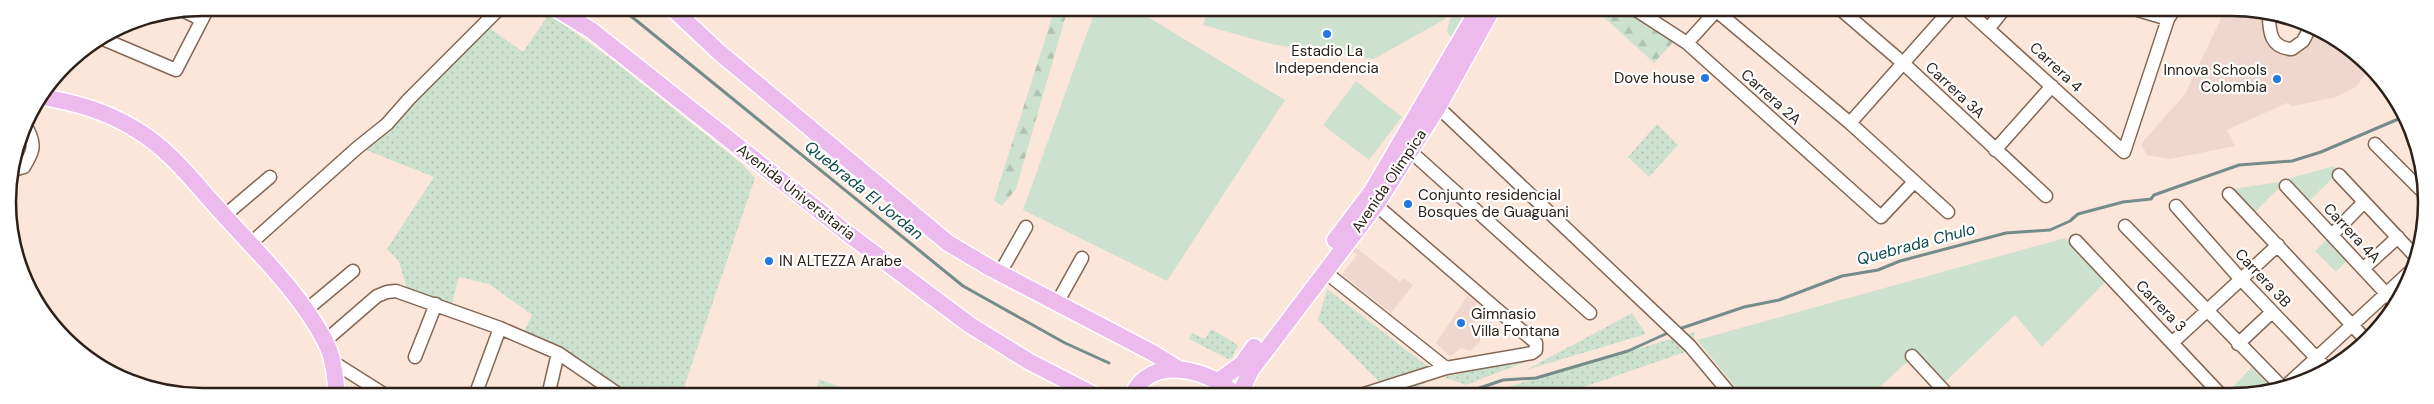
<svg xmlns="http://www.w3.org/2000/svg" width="2434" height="404" viewBox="0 0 2434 404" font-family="'DM Sans',sans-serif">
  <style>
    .education { fill: #efd7cd }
    .grass { fill: url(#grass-dots) }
    .forest { fill: url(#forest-firs) }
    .park { fill: #cde2ce }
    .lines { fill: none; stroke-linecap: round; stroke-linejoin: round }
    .stream { stroke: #748c8a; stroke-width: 3 }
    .minor-casing { stroke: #846653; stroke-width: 15 }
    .major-casing { stroke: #fff; stroke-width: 19 }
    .minor { stroke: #fff; stroke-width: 12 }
    .major { stroke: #ecbaec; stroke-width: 16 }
    .poi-dot { fill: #2478e3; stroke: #fff; stroke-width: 2 }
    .labels { text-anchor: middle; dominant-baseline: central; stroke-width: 4.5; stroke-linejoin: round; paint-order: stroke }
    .poi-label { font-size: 15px; fill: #2d2018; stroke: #fff; text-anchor: start }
    .street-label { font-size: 15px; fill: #2d2018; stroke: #fff }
    .water-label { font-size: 16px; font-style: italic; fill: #0d4b4c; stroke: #fff }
    .rim { fill: none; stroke: #2d2018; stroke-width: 2.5 }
  </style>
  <defs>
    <pattern id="grass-dots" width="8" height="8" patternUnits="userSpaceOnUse" patternTransform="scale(1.25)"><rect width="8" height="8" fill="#cde2ce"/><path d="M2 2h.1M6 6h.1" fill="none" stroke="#b0c2b0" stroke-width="1.8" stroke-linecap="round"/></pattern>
    <pattern id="forest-firs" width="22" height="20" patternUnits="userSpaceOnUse" patternTransform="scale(1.25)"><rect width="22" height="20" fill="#cde2ce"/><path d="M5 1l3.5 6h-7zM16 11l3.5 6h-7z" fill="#b0c2b0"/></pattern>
  </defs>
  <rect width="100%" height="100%" fill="#fbe6d9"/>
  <!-- education -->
  <path class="education" d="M2226,8H2245L2266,14L2279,51L2314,27L2318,28L2369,67L2368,71L2356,87L2336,97L2293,106L2287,103L2227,130L2235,146L2170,159L2147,155L2141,144L2185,94Z
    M1355,247L1400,282L1404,278L1413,285L1391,313L1342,274L1357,255L1352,251Z
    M1468,295L1477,303L1470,314L1477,320L1470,327L1480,331V342L1470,351L1461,348L1450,357L1436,343Z"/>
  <!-- grass -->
  <path class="grass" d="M549,14L615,62L742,164L755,178L681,396L624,394L524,332L532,315L489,284L459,277L451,307L408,292L399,262L387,249L434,177L366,150L488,27L523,52Z
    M1657,124L1678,145L1649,177L1628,157Z
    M1327,289L1439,375L1402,396H1393L1318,320Z
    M1632,313L1646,334L1526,370Z
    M1211,329L1238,345L1232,358L1228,359L1189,339L1192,333L1205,339Z
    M1695,332L1691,350L1558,396H1476Z
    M1538,357L1466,385L1443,377Z
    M819,379L865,396H815Z"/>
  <!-- forest -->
  <path class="forest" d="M1055,8H1068L1016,189L1002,206L994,200Z
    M1594,8H1631L1678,37L1654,63Z"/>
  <!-- park -->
  <path class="park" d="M1096,8H1133L1285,100L1167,281L1023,210Z
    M1208,8H1447L1445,19L1374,59L1271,44L1203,25Z
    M1453,8H1472L1454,37H1450L1447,31Z
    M1356,81L1402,117L1369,160L1323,125Z
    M2334,166L2335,176L2309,201L2287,179Z
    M2279,182L2281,186L2254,213L2233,189Z
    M2330,236L2350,257L2336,272L2315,251Z
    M2065,238L2106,281L2042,347L2015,315L1945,382L1918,352L1870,396H1743L1697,340Z
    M2252,367L2273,389L2245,396H2226L2225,395Z"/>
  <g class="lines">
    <!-- stream -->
    <path class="stream" d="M621,8L963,286L1065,343L1109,363
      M1679,329L1744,307L1779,300L1842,276L1878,270L1900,261L2006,233L2050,230L2070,221L2078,214L2123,202L2151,199L2154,195L2239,165L2292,161L2321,152L2403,117
      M1431,396L1448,392H1468L1503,380L1536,378L1628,351L1670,332"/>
    <defs>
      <path id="minor" d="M1633,8L1687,43L1881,217L1914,182
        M1713,8L1850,123L1948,212
        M1839,8L1903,63L2046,196
        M1965,8L2124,152L2168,19L2175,8
        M2131,8L2168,19
        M184,11L202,20
        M2269,14C2269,33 2271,48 2292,49L2303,41L2311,26
        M1989,28L2005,8
        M103,39L176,70L208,8
        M1687,43L1716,11
        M1438,107L1690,346L1732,396
        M1850,123L1952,8
        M2375,144L2423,192
        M1409,150L1590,313
        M1995,150L2052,86
        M13,170L24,167C33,152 36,146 28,130L22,128
        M2339,175L2416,257
        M2286,186L2394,302
        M2229,194L2367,341
        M2176,206L2237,275L2328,370
        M224,216L270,177
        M2125,226L2281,386
        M2332,235L2364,202
        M2076,241L2222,396
        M251,243L357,148L387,124L409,99L500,8
        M2364,268L2398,237
        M1324,271L1446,368
        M1000,273L1026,227
        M1057,303L1082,258
        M305,311L353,271
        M325,341L377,296L387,292L396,291L500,328L558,353L621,396
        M2173,342L2278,245
        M2238,344L2272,312
        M1912,356L1949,396
        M415,357L436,304
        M333,362L387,396
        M2288,384L2413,269
        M476,393L500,328
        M548,396L558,353
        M1358,396L1446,368L1532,353L1536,350V343L1376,205"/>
      <path id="major" d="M555,8L591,30L851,236L970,325L1030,362L1096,396
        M672,8L720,53L948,243L992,269L1153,353L1180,370
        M43,97C76,103 106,111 135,129C171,150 195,184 222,213C258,253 300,293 325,341C334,358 335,377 337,396
        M1335,240L1372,191L1479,8
        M1218,381L1242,364L1254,347
        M1132,396C1150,353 1211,369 1236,396
        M1239,396L1251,370L1376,205L1438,107L1493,8"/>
    </defs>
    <!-- minor casing -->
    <use href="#minor" class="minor-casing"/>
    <!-- major casing -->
    <use href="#major" class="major-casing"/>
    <!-- minor -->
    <use href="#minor" class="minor"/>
    <!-- major -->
    <use href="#major" class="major"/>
  </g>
  <!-- markers -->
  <g class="poi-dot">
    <circle cx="1327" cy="34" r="5"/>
    <circle cx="1705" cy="78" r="5"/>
    <circle cx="2277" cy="79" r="5"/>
    <circle cx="1408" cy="204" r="5"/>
    <circle cx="769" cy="261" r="5"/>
    <circle cx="1461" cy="323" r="5"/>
  </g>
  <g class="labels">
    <!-- poi labels -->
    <g class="poi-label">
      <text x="1327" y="51" text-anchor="middle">Estadio La<tspan x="1327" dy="17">Independencia</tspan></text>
      <text x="2267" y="70" text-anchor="end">Innova Schools<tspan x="2267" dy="17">Colombia</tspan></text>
      <text x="1695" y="78" text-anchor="end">Dove house</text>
      <text x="1418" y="195">Conjunto residencial<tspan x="1418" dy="17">Bosques de Guaguani</tspan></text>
      <text x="779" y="261">IN ALTEZZA Arabe</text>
      <text x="1471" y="314">Gimnasio<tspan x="1471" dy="17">Villa Fontana</tspan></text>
    </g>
    <!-- street labels -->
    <g class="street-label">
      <text transform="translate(2056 67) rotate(43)">Carrera 4</text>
      <text transform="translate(1955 90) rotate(43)">Carrera 3A</text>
      <text transform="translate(1771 97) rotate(42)">Carrera 2A</text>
      <text transform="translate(1389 181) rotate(-56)">Avenida Olimpica</text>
      <text transform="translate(796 192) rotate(38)">Avenida Universitaria</text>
      <text transform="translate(2352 233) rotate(47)">Carrera 4A</text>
      <text transform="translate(2263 278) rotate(47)">Carrera 3B</text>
      <text transform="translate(2161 306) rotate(46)">Carrera 3</text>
    </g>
    <!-- water labels -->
    <g class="water-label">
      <text transform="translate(864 190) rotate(39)">Quebrada El Jordan</text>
      <text transform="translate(1916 244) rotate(-15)">Quebrada Chulo</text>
    </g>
  </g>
  <!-- crop -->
  <path d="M0 0H2434V404H0ZM202 16H2232A186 186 0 0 1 2418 202V202A186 186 0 0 1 2232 388H202A186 186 0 0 1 16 202V202A186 186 0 0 1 202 16Z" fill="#fff" fill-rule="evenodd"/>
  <path class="rim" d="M202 16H2232A186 186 0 0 1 2418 202V202A186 186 0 0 1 2232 388H202A186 186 0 0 1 16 202V202A186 186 0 0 1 202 16Z"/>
</svg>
